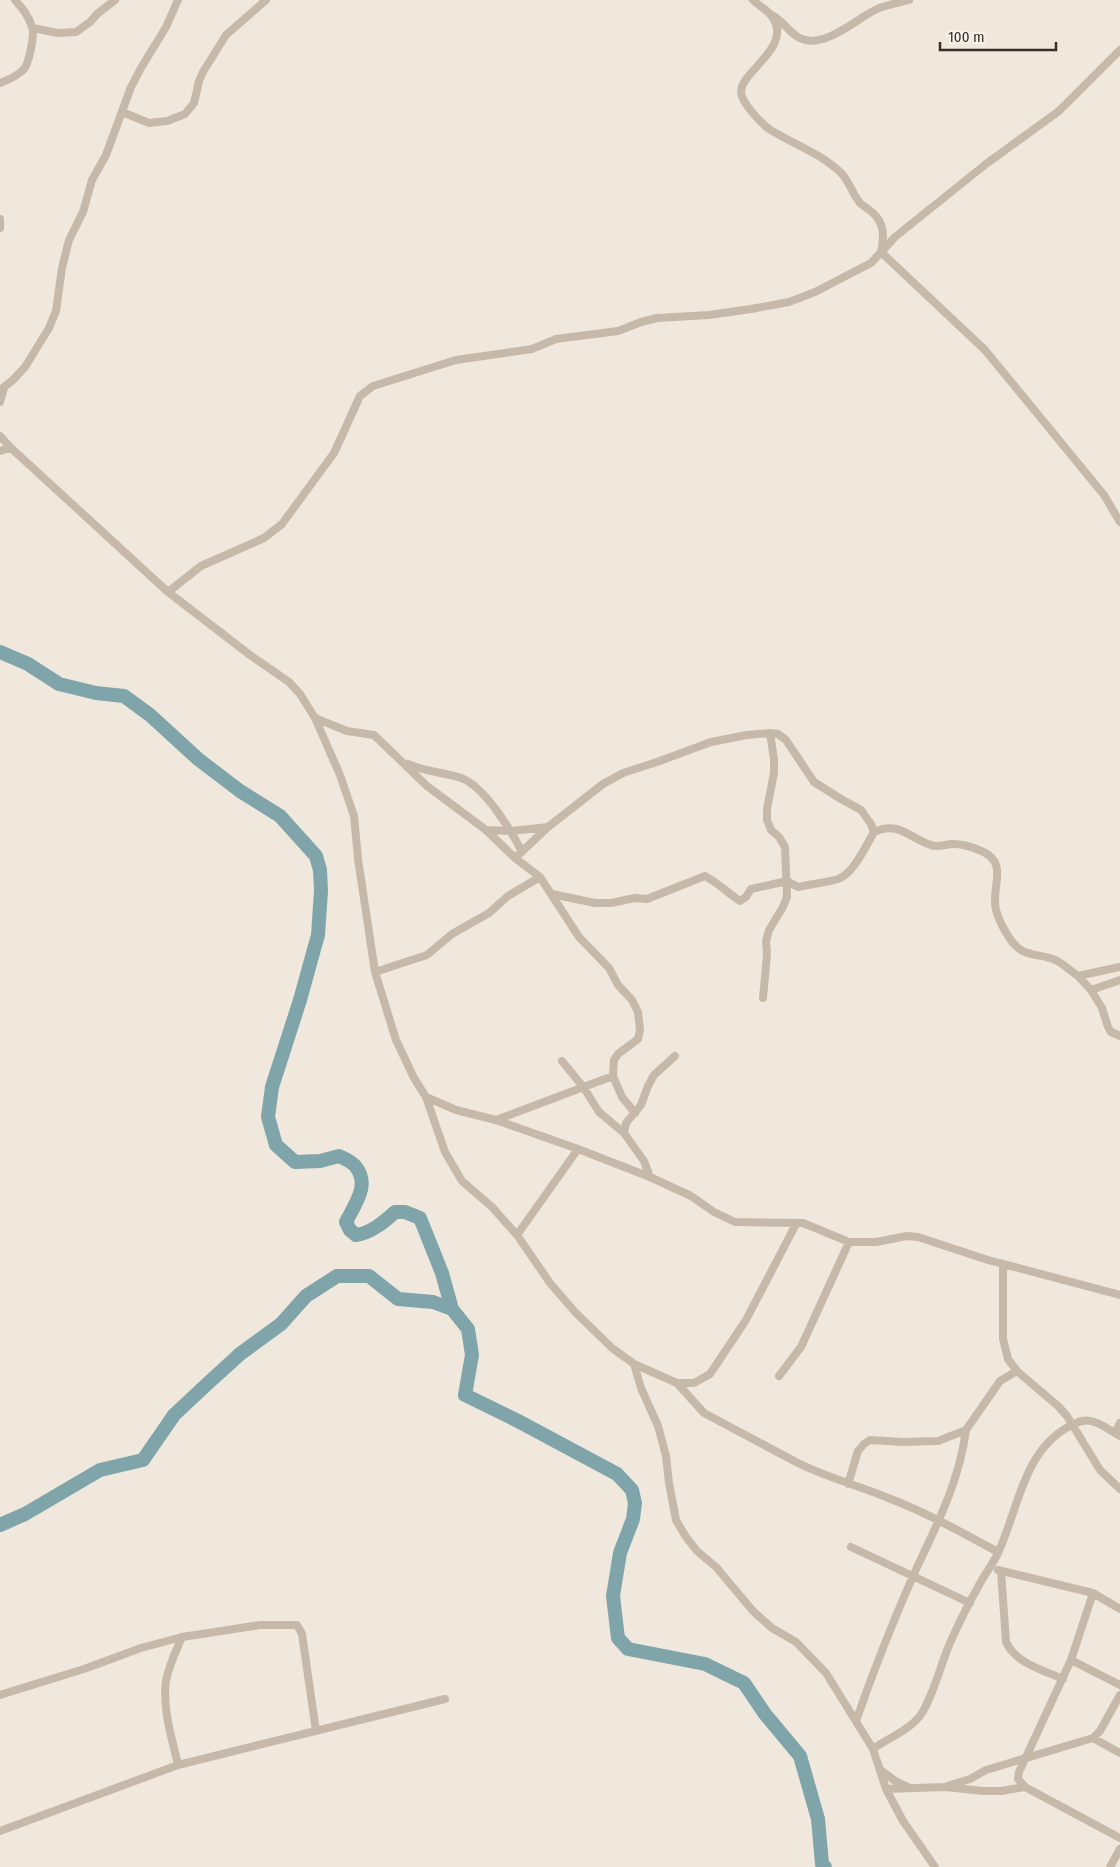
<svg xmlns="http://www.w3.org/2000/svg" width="1120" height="1867" viewBox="0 0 1120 1867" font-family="'Fira Sans Condensed',sans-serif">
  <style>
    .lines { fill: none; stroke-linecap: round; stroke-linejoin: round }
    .river { stroke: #7fa5aa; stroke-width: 14 }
    .minor { stroke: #c7b9aa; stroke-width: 8 }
  </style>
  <rect width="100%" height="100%" fill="#f0e8dd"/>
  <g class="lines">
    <!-- river -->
    <path class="river" d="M0,652L28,664L59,684L96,693L124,696L150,715L198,759L240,791L280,816L316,856L320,870L321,891L318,935L300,1000L272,1087L268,1117L276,1145L295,1162L320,1161L339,1156C345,1159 353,1162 356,1167C370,1185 355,1204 346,1222L350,1230L356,1235C371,1233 384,1222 395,1212H405L420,1218L442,1273L452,1309
      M0,1525L25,1514L100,1470L143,1460L174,1415L206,1385L240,1354L281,1324L306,1296L337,1276H369L398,1299L433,1302L452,1309L468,1329L472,1355L465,1395L518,1421L617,1474L632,1490L635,1503L633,1519L620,1553L613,1596L618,1638L628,1649L705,1664L744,1683L765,1714L800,1756L818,1819L822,1864L825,1867"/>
    <!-- minor -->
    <path class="minor" d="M753,0C759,6 768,10 773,18C792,48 741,71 741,92C741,102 761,123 769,129C791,143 824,155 842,174C850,183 853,195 860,203C864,207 869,209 873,213C885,224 884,237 881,252L985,350L1104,495L1120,522
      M772,15C784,21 789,34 802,39C825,48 855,20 875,10C885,5 898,3 909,0
      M33,28L58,33L76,32L90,22L97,14L115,0
      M0,83C8,80 18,76 24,69C29,63 35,34 32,27C29,16 22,8 15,0
      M122,112L149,123L167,121L185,114L194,103L199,81L203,72L226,35L266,0
      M0,219V228
      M0,390L13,380L25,367L49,328L56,311L62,268L69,240L83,212L92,180L106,155L131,87L141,68L166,27L178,0
      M0,402L4,388
      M0,436L11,448L168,592L250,655L289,682L300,694L315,718L340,775L354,816L358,859L375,972L396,1040L414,1078L426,1097L456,1110L496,1120L578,1149L650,1177L691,1196L714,1212L735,1222L803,1223L849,1242H876L907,1236L918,1237L988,1260L1120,1295
      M0,451L11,448
      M168,592L201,566L264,538L282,524L334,453L360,396L373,386L456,360L532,349L556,339L618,331L641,322L657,318L709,315L751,309L789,302L815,292L871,263L895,237L986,164L1059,111L1120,50
      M315,718L347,731L374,735L427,786L486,830L515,858L540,877L579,937L609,968L618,985L632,1000L638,1012L640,1030L638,1039L618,1054L614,1060L613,1076L622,1097L635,1113
      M408,764C426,772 443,772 461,778C484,786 511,830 522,852
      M486,830L511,831L548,827
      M515,858L548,827L603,784L623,773L657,762L711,742L747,735L770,733L778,734L786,740L814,782L841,799L861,810L871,824L874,832C899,820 910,839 931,845C938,848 946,844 953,844C962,844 972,847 979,850C1011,862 990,887 996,910C999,921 1007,936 1014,944C1024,956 1039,954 1053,959C1062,962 1069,970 1078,976L1120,967
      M552,894L595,903H611L635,898L647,899L705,876C718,883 728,893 740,901L746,897L751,889L787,881L798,887C811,884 825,883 838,879C853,874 866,846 874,832
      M375,972L427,955L452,934L489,913L508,896L540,877
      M1078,976L1091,990L1120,980
      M1091,990L1102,1008L1108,1027L1111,1032L1120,1036
      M763,998L767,954L766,941L769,930L783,907L787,897L785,847L779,837L771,830L767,820V809L774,773V759L770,733
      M562,1061L584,1088L599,1112L624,1133
      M426,1097L445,1152L462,1181L492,1207L517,1235L550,1283L575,1312L612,1348L634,1364L677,1383L704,1413L798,1463C828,1478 860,1486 891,1499C929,1514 963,1533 998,1552
      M496,1120L613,1076
      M650,1177L644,1161L624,1133L626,1123L641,1105L648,1086L654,1075L675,1056
      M517,1235L578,1149
      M1003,1264V1339L1008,1359L1017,1371L1058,1406L1067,1416L1100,1470L1120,1489
      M634,1364L641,1388L658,1426L666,1456L669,1483L676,1520L686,1537L697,1551L716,1567L753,1611L772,1628L796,1642L826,1673L873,1749L886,1789L903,1821L935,1867
      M779,1376L801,1347L849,1242
      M677,1383H694L710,1374L746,1320L796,1224
      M1115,1433L1120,1423
      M848,1484L858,1451L864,1444L870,1440L903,1442L938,1441L966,1430L1000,1381L1017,1371
      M851,1547L970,1603
      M998,1570L1093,1593L1120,1609
      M1001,1571L1006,1642C1015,1663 1043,1670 1063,1679
      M1071,1660L1120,1685
      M0,1695L84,1669L141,1648L182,1637L260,1625H297L302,1634L316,1731
      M856,1721C873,1672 892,1624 913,1576C935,1528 959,1484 966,1430
      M1093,1738L1100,1731L1120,1695
      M873,1749C888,1738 912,1729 922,1713C935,1691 940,1666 950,1643C958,1625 967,1606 977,1589C983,1576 992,1566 998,1553C1018,1510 1023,1452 1068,1427C1073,1425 1077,1422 1082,1421C1095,1418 1109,1430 1120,1436
      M178,1765C172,1738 162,1708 166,1681C169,1665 176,1651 182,1637
      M882,1771L895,1781L908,1787
      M947,1786L970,1779L986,1770L1093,1738L1120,1753
      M1025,1787L1018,1779L1019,1772L1071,1660L1093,1593
      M886,1789L945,1787L984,1791H1001L1025,1787L1120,1838
      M0,1831L178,1765L445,1699
      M1110,1867L1120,1849"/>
  </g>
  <!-- scale -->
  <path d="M940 42v8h116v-8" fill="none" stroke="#352e29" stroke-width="2.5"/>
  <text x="948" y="42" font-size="15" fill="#352e29" stroke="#f8f2e9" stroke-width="4" paint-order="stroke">100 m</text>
</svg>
